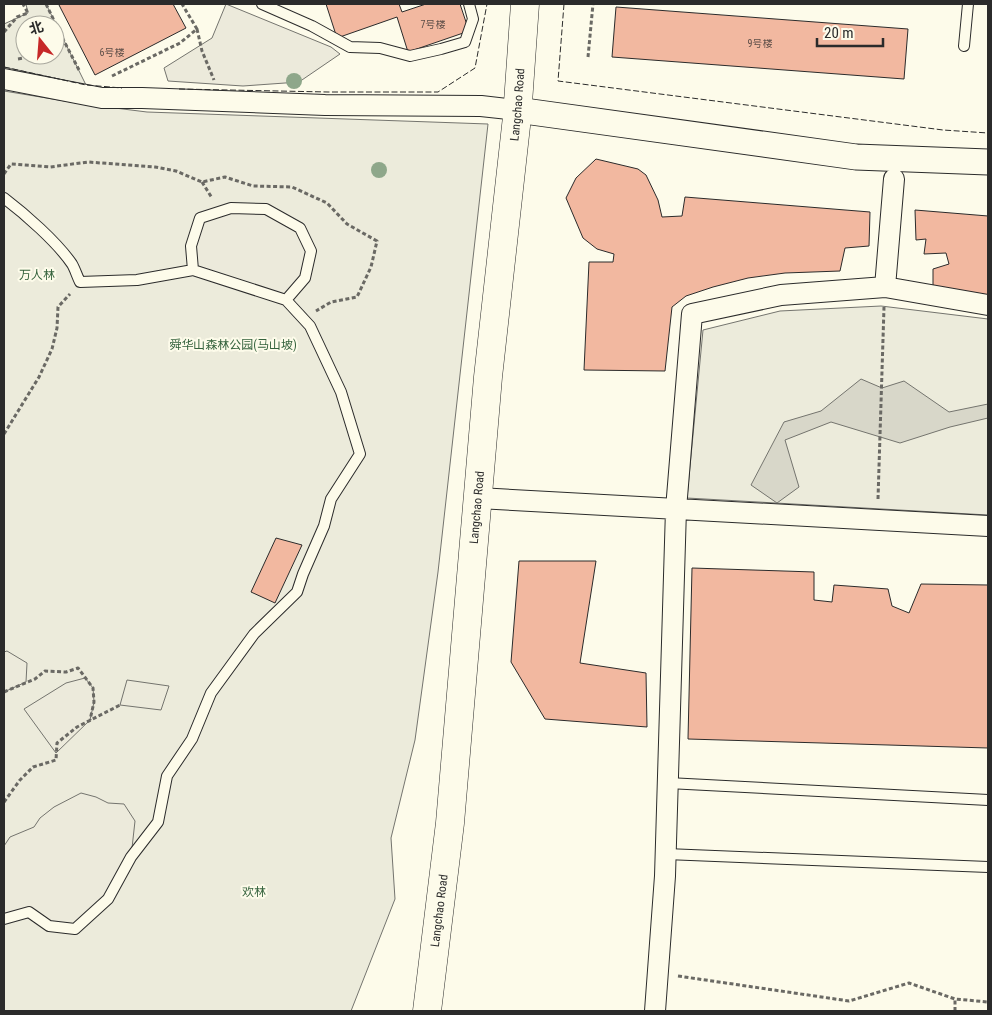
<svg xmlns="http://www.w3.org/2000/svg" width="992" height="1015" viewBox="0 0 992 1015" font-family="'Roboto Condensed','Noto Sans SC',sans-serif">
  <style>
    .green { fill: #ecebdb; stroke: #74746e; fill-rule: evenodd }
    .parking { fill: #eceadb; stroke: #74746e }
    .water { fill: #d8d7c9; stroke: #74746e }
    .building { fill: #f2b8a0; stroke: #2b2b2b }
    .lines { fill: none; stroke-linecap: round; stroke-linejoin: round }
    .service-casing { stroke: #2b2b2b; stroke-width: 12 }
    .minor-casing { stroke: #2b2b2b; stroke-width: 22 }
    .tertiary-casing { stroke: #2b2b2b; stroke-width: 27 }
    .secondary-casing { stroke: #2b2b2b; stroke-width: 29 }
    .path { stroke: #6a6964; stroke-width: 3; stroke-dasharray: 4 2.5; stroke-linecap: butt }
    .service { stroke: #fdfbea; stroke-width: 10 }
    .minor { stroke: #fdfbea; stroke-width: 20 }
    .tertiary { stroke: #fdfbea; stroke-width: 25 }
    .secondary { stroke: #fdfbea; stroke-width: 28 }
    .fence { stroke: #2b2b2b; stroke-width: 1; stroke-dasharray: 6 2.5; stroke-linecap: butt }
    .tree { fill: #8ea78a }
    .labels { text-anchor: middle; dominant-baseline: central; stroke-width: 4; stroke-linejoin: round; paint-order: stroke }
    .number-label { font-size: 10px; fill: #5d4e48 }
    .street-label { font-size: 12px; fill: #2b2b2b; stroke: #fdfbea }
    .park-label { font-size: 12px; fill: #34623c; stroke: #fdfbea }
  </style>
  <rect width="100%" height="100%" fill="#fdfbea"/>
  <!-- green -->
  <path class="green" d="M26,4H46L86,85L4,67V24L28,13ZM25,25H55V55H25Z
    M4,91L83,104L147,112L488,124L438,572L415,740L391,838L395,899L351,1011H4Z
    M881,306L988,319V515L687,498L703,330L780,311Z"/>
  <!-- parking -->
  <path class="parking" d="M226,4L331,47L340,54L299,82L243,86L168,81L164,68L212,38Z
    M231,208L266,209L300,228L311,251L305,278L286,300L193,270L191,246L200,218Z
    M7,651L27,663L26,682L4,692V652Z
    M85,678L93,688L94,702L90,720L56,753L24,709L66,683Z
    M127,680L169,686L161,710L120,705Z
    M81,793L96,797L108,803L124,804L135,821L131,857L108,899L75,929L49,926L29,912L4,919V846L10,837L34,827L40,818L54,807Z"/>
  <!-- water -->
  <path class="water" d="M861,379L882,388L904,381L949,412L988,404V418L950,427L900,443L831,422L785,440L799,487L777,503L751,485L784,422L821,411Z"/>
  <!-- building -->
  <path class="building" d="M61,4H173L186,28L95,75L59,5Z
    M326,4H399L402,12L426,4H460L469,31L408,52L397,17L337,38Z
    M616,7L908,29L904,79L612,57Z
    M596,159L638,169L646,175L658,200L662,217L682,216L685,197L870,212L869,246L845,248L840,271L785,273L748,278L713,287L686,296L672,307L665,371L584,370L589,262H613L614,254L597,249L583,238L566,198L576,178Z
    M915,210L988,216V295L933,286V269L949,264L946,253L924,254L926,239L916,240Z
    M276,538L302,545L275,603L251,592Z
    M519,561H596L580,663L646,673L647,727L545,719L511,662Z
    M692,568L814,572V600L832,602L834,585L888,589L892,606L909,613L921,584L988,585V748L688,739Z"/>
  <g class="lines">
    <defs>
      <path id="service" d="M262,4L312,26L350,47L380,48L410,56L441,49L465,42L473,19L469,4
        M964,46L968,4
        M4,198C25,214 57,242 72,264C75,269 77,276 80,282L137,280L193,270L191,246L200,218L231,208L266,209L300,228L311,251L305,278L286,300
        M668,783L988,800
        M666,854L988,867
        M4,919L29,912L49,926L75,929L108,899L131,857L158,822L167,776L192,739L211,693L254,634L297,592L303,574L324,526L331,499L360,454L341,392L310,326L286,300L193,270"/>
      <path id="minor" d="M4,79L102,98H142L325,105L481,106L517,110
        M894,179L885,287L988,305
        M478,498L988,526
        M655,1011L665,876L676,509L692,314L781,295L885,287"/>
      <path id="tertiary" d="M517,110L856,157L988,162"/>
      <g id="secondary">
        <path id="s1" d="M427,1011L450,823L488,377L517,117L525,4"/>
      </g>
    </defs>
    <!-- service casing -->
    <use href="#service" class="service-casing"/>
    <!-- minor casing -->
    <use href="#minor" class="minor-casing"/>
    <!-- tertiary casing -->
    <use href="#tertiary" class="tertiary-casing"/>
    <!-- secondary casing -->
    <use href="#secondary" class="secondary-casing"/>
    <!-- path -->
    <path class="path" d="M46,4L63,39
      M197,29L202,51L214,80
      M4,32L17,17L28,13L23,4
      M55,38L63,39L80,72
      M588,57L593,4
      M18,59L24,58L26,55
      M112,76L180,43L197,29L182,4
      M4,174L11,164L50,167L88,162L155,167L176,171L202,182L225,177L253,186L292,187L327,203L347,224L377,241L371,267L357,297L331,302L316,311
      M202,182L212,198
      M4,434L39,377L52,349L57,328L58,307L70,294
      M878,499L884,307
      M4,692L35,679L45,671L66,672L78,668L93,688L94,702L90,720
      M4,802L20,780L33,767L56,760L57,743L77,727L120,705
      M678,976L849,1001L909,983L955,999L988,1002
      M955,1011V999"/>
    <!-- service -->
    <use href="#service" class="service"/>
    <!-- minor -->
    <use href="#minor" class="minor"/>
    <!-- tertiary -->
    <use href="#tertiary" class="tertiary"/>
    <!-- secondary -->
    <use href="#secondary" class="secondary"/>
    <!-- fence -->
    <path class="fence" d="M564,4L558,81L943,130L988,133
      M4,67L86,85L122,88
      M179,89L328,92H438L475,68L487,4"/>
  </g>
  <!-- trees -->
  <g class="tree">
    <circle cx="294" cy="81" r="8"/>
    <circle cx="379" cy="170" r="8"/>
  </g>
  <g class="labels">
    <!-- number labels -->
    <g class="number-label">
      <text x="433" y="24">7号楼</text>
      <text x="760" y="43">9号楼</text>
      <text x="112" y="52">6号楼</text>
    </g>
    <!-- street labels -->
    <g class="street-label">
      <text stroke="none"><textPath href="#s1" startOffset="911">Langchao Road</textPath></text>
      <text stroke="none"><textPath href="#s1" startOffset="506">Langchao Road</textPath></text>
      <text stroke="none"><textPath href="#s1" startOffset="101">Langchao Road</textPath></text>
    </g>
    <!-- park labels -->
    <g class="park-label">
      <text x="37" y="275">万人林</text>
      <text x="233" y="345">舜华山森林公园(马山坡)</text>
      <text x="254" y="892">欢林</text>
    </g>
  </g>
  <!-- border -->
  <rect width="992" height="1015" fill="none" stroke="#2b2b2b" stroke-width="10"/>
  <!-- north arrow -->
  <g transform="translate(40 40) rotate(343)"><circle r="24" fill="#fdfbea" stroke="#a9a89e"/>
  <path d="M0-4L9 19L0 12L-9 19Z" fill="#c62828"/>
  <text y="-8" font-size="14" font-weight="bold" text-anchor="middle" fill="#2b2b2b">北</text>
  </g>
  <!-- scale -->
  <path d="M817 38v8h66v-8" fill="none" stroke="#2b2b2b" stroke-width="2.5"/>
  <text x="824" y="38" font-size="15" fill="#2b2b2b" stroke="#fdfbea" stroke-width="4" paint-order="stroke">20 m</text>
</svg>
